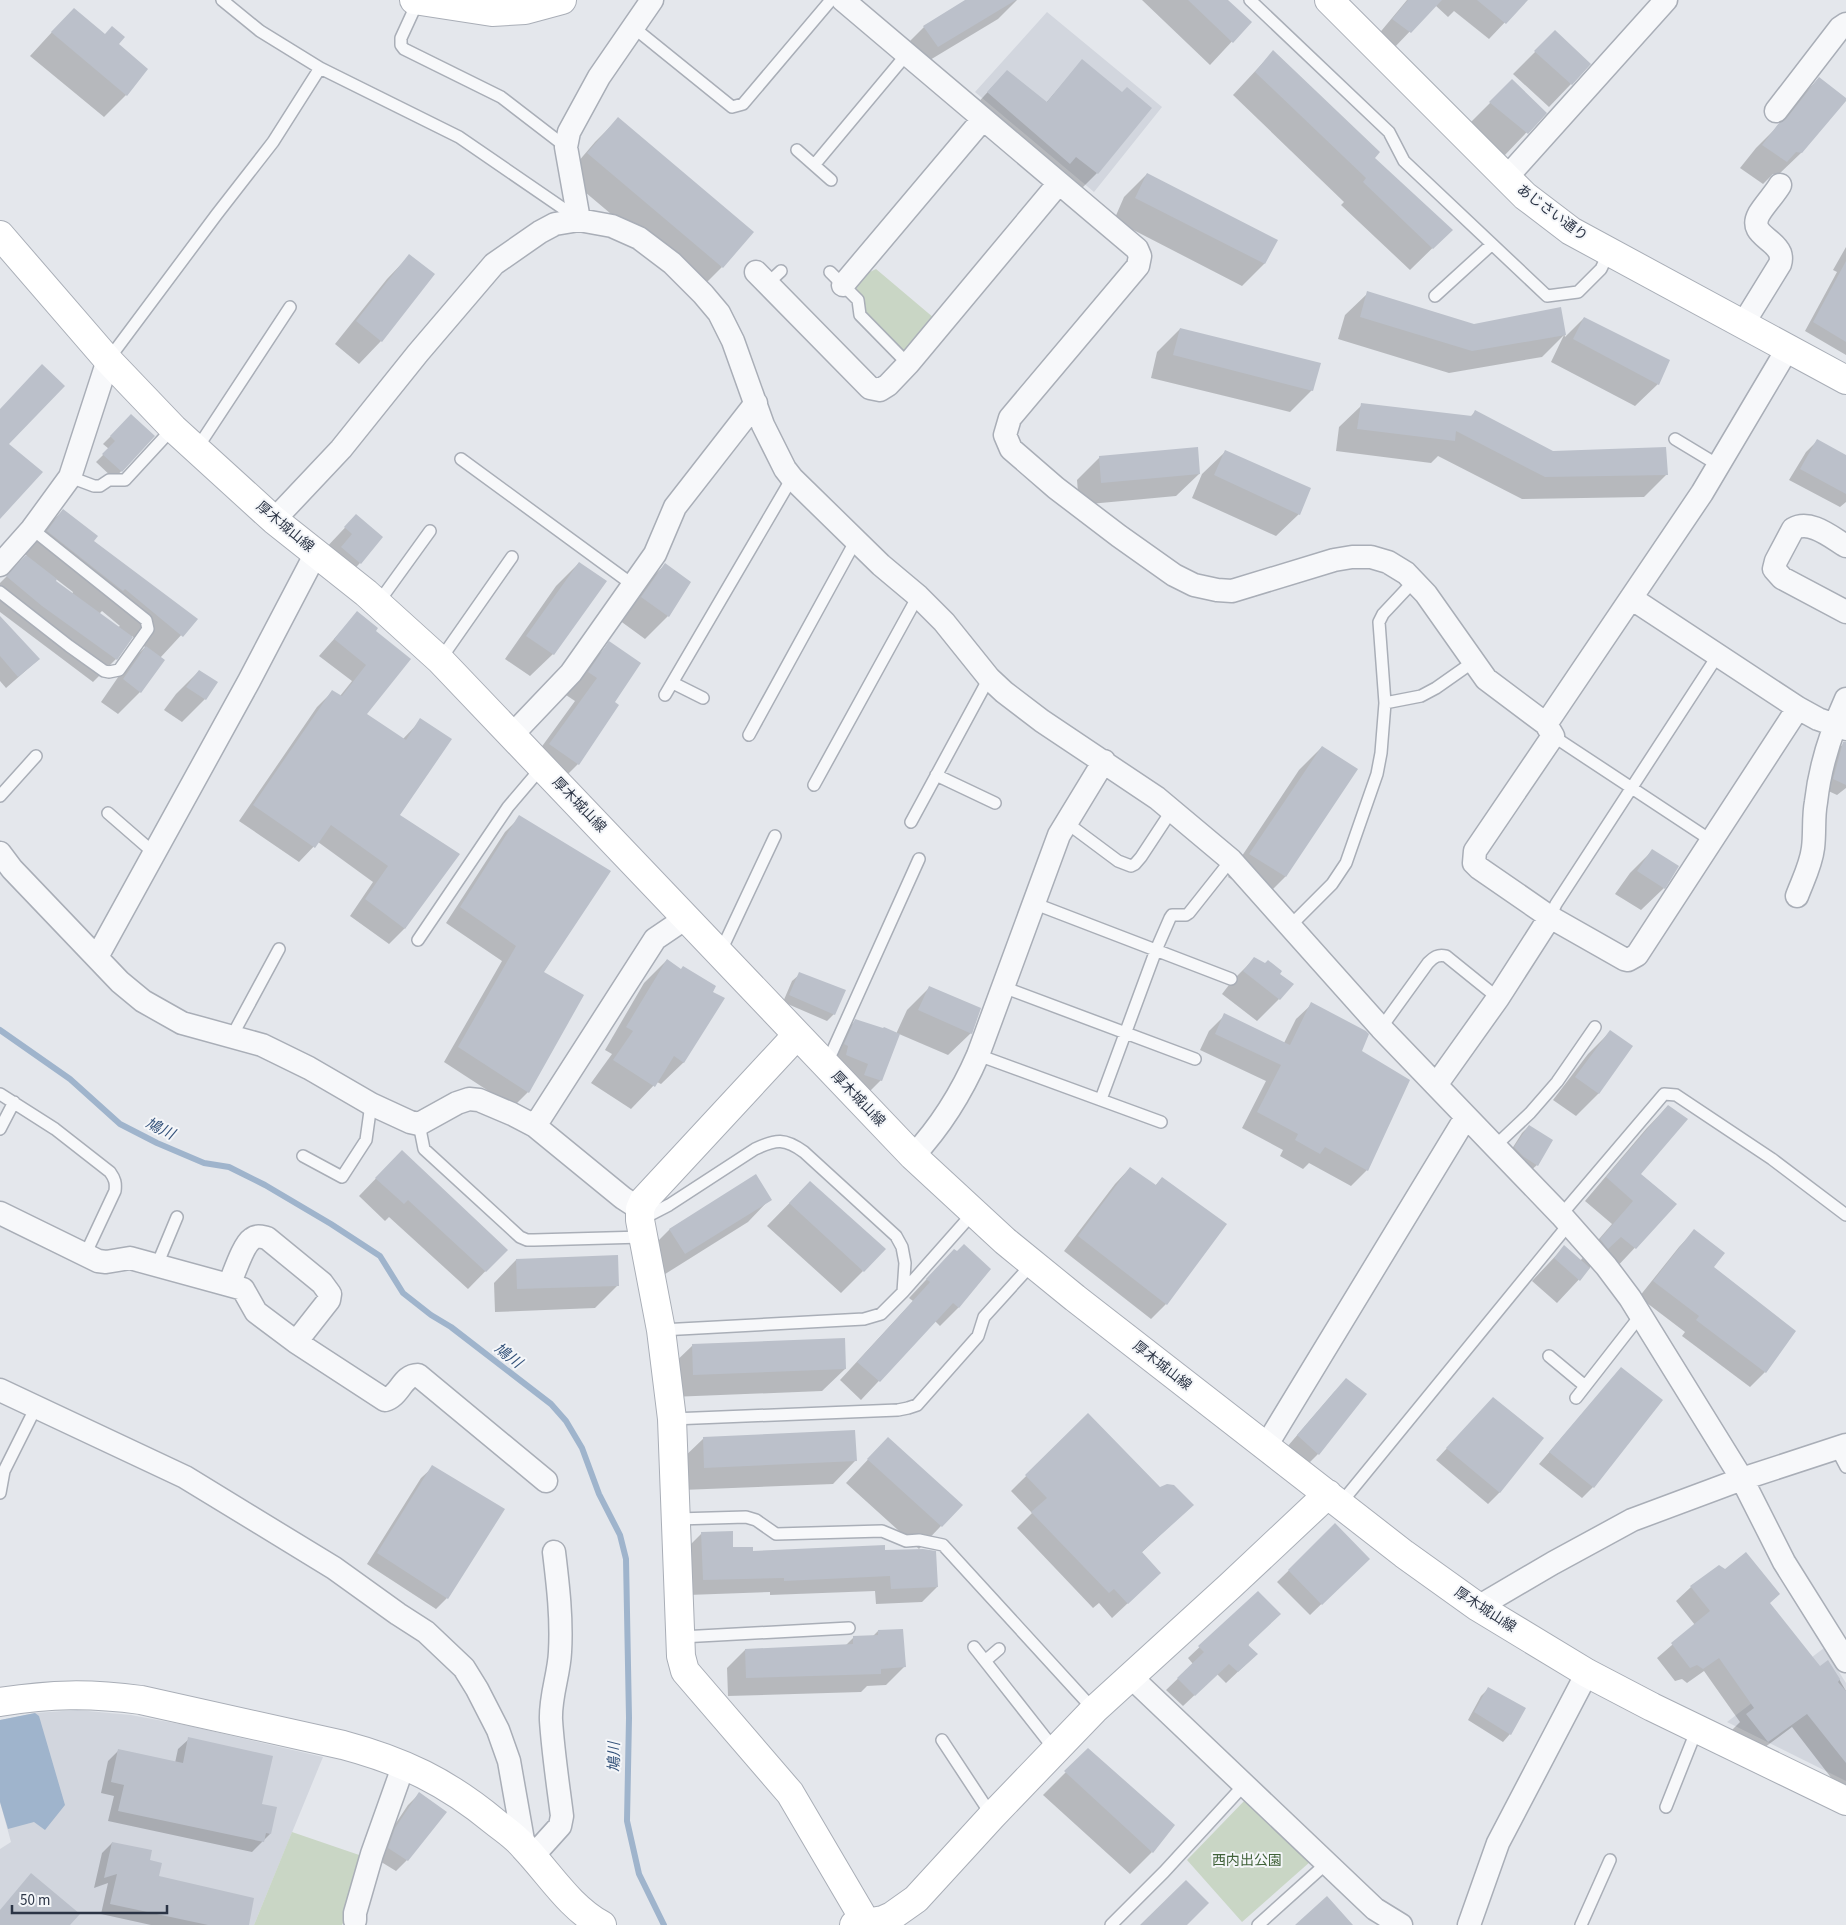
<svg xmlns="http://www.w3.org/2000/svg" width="1846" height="1925" viewBox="0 0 1846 1925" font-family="'Source Sans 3','Noto Sans JP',sans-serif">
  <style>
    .built { fill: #d2d6de }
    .green { fill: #c9d6c5 }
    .water { fill: #9fb4cc }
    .shadow { fill: #0003; fill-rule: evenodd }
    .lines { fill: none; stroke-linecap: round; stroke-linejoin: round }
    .stream { stroke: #9fb4cc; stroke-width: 6 }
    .building { fill: #bbc0ca }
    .lane-casing { stroke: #a9aeb7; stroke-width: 14 }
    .street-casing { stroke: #a9aeb7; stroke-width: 25 }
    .secondary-casing { stroke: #a9aeb7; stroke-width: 30 }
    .lane { stroke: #f7f8fa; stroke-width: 11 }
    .street { stroke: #f7f8fa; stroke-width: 22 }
    .secondary { stroke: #fff; stroke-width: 28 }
    .labels { text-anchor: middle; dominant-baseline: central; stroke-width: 4; stroke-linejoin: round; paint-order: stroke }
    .street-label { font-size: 14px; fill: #2b3445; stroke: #f4f6f9 }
    .park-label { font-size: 14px; fill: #3f6138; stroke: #f4f6f9 }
    .water-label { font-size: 15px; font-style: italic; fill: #34527a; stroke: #f4f6f9 }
  </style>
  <rect width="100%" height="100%" fill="#e4e7ec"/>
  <!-- built -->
  <path class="built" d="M1047,12L1162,107L1094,192L975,92Z
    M1824,1648L1846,1683V1781L1727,1722Z
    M77,1710L131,1715L190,1726L323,1757L254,1925H0V1849L11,1842L0,1802V1720L35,1713Z"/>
  <!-- green -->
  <path class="green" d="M876,269L934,318L908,364L860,315L843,285Z
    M1246,1799L1311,1861L1242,1922L1187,1860Z
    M292,1832L365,1857L348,1913L342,1925H254Z"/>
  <!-- water -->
  <path class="water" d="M35,1713L39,1716L65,1805L45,1830L34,1822L8,1829L0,1802V1720Z"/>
  <!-- shadow -->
  <path class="shadow" d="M967,0H1017L998,19L915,69L901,50L924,27Z
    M1142,0H1226L1250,22L1210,65Z
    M1407,0H1526L1489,39L1454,11L1448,17L1435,5L1393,49L1377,36Z
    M52,32L105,36L118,45L126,95L104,117L30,56Z
    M1555,32L1571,84L1549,107L1513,74Z
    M1273,52L1373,158L1451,230L1410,270L1341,205L1344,202L1233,95Z
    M1082,61L1097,173L1082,188L973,108L1007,71L1046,103Z
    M1819,78L1801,153L1778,175L1773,174L1763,184L1740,168L1756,148L1774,130L1797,101Z
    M1512,81L1545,113L1504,156L1467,126Z
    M618,119L722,267L700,289L566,176L595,142Z
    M1147,174L1276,240L1264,264L1242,286L1114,220L1124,197Z
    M1846,247V355L1805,331L1837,272L1833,270Z
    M409,256L381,341L359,364L335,344L387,279Z
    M1368,293L1474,325L1560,309L1565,337L1584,318L1658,384L1635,406L1551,362L1564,335L1542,357L1449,373L1338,339L1345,315Z
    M1180,329L1312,390L1290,412L1151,378L1157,352Z
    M1362,405L1470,417L1475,412L1552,452L1667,474L1644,497L1522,499L1438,456L1431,463L1336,451L1339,427Z
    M131,416L153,436L114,479L96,462L109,449L103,444Z
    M1817,441L1846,457V502L1840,507L1789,480L1806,452Z
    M1225,452L1299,514L1276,536L1192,498L1202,474Z
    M1100,457L1199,474L1176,496L1079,505L1077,480Z
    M63,510L93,541L196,619L160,658L140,692L118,714L101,702L123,670L145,647L132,636L116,659L93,682L0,612V583L27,556L25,554L41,533ZM56,579L73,592L72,594L54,581ZM102,611L120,626L118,627L99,614Z
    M356,516L360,563L338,586L323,551Z
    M579,563L553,654L530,676L505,659L556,586Z
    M665,565L690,582L668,616L645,639L619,620L642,587Z
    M357,613L374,632L366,714L402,740L421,720L398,815L458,855L404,929L389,944L350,916L373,882L318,842L299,862L239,821L317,707L332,692L340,696L352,681L319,656Z
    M0,632L39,659L6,688L0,681Z
    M610,643L613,703L578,764L556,786L527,767L575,701L566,695L587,666Z
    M199,671L216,683L205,699L182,722L164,710L176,694Z
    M1844,743H1846V788L1837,795L1824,789L1834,753Z
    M1322,747L1285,877L1263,899L1228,877L1299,770Z
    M520,817L542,972L528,1092L513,1107L444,1062L502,961L446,923L505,832Z
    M1652,851L1664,888L1641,910L1615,894L1630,873Z
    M1255,958L1278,974L1279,999L1257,1021L1222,994L1232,981Z
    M667,960L684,1062L661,1084L657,1082L631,1109L591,1083L612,1054L605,1050L644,983Z
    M800,974L834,1014L827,1021L783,1002L792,981Z
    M930,987L971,1033L948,1055L899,1034L881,1080L866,1095L831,1070L841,1035L856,1020L896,1034L907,1010Z
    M1312,1004L1360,1052L1367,1170L1351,1186L1309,1163L1303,1169L1280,1156L1283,1150L1242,1128L1266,1081L1200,1050L1209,1031L1225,1015L1284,1043L1296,1019Z
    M1610,1032L1631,1046L1598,1094L1576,1116L1553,1100L1588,1054Z
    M1668,1106L1640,1174L1676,1204L1613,1271L1598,1259L1557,1303L1532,1281L1564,1247L1580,1261L1612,1224L1585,1201L1646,1129Z
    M1529,1126L1537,1165L1529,1172L1508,1155L1522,1133Z
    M1130,1168L1155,1186L1162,1178L1166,1304L1151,1319L1064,1251L1115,1184Z
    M385,1169L506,1250L468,1289L389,1217L385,1221L359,1196Z
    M755,1176L770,1199L748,1222L662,1276L647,1252L669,1230Z
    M810,1182L863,1271L841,1293L767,1226Z
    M1694,1231L1765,1372L1750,1387L1682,1336L1685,1332L1639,1297L1679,1247Z
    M954,1250L989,1269L958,1308L940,1326L935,1321L861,1400L840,1380L913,1301L909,1298Z
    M516,1260L618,1285L595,1308L495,1312L494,1283Z
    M693,1345L845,1369L822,1391L671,1397L670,1367Z
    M1621,1369L1593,1487L1582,1498L1539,1464Z
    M1335,1391L1318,1454L1307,1465L1287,1447Z
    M1493,1398L1543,1438L1499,1493L1488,1504L1436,1460Z
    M1088,1415L1160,1489L1192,1505L1141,1553L1144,1588L1112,1618L1099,1603L1093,1608L1017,1528L1032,1513L1011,1491Z
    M704,1438L855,1461L833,1484L682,1490L681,1460Z
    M888,1438L961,1505L919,1549L846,1483Z
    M433,1467L447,1598L436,1609L367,1564L421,1478Z
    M1335,1525L1368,1559L1310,1615L1277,1582Z
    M701,1534L732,1549L752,1552L884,1551L937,1587L922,1602L876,1604L875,1591L770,1595V1592L688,1595L686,1549Z
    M1719,1566L1769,1604L1820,1667L1839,1679L1846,1691V1785L1836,1784L1792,1727L1753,1756L1732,1730L1740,1722L1704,1671L1687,1683L1682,1679L1675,1681L1657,1658L1695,1625L1676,1601L1691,1587Z
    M1258,1592L1245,1665L1226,1683L1217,1674L1183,1706L1166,1690L1193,1664L1188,1658Z
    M878,1631L904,1667L886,1685L867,1686L861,1692L728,1696L727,1668L745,1650L845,1646L854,1637L873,1636Z
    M1488,1689L1524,1709L1510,1734L1503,1742L1468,1720L1481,1696Z
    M189,1739L260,1805L270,1834L252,1852L108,1821L114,1796L101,1793L108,1761L119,1750L175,1763L178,1749Z
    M1088,1750L1152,1852L1130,1874L1043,1795Z
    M419,1794L407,1860L396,1871L378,1860L384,1841L408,1805Z
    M112,1843L149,1861L158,1877L247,1925H151L101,1914L108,1883L94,1888L102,1853Z"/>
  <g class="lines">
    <!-- stream -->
    <path class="stream" d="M0,1030L70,1079L120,1124L157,1143L204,1163L229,1167L265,1185L331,1224L380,1256L403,1293L431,1315L451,1327L551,1404L566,1421L582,1448L599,1494L620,1535L626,1559L629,1718L627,1821L639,1874L664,1925"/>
  </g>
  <!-- building -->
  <path class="building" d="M965,0H1016L938,47L923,26Z
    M1188,0H1228L1252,22L1233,43Z
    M1408,0H1442L1411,33L1392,19Z
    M1477,0H1528L1506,24Z
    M74,8L105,34L112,26L125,37L119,44L148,69L127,96L51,32Z
    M1555,30L1591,64L1572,85L1534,51Z
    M1273,50L1380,152L1375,158L1453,230L1433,249L1363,182L1366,178L1255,72Z
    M1082,59L1122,92L1127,87L1152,108L1098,174L1076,157L1070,164L987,92L1007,70L1047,102Z
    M1819,77L1846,98V101L1802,153L1796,152L1787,162L1762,145L1779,123L1786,119Z
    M1512,79L1547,113L1528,134L1489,102Z
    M618,117L754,232L723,268L587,153Z
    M1147,173L1278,240L1265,264L1135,198Z
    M409,254L435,274L382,342L356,321Z
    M1846,261V342L1813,322Z
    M1367,291L1474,324L1561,307L1566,335L1472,351L1360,317Z
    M1584,317L1670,360L1659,385L1573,339Z
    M1180,328L1321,363L1313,391L1173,355Z
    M42,364L65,386L9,444L43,472L0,519V409Z
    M1361,403L1472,416L1475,410L1553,451L1666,447L1668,475L1545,477L1456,431L1455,441L1357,429Z
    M131,414L155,436L122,472L102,454L115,441L110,436Z
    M1817,439L1846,455V494L1800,469Z
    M1198,447L1200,474L1101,483L1099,456Z
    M1225,450L1311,488L1300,515L1214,475Z
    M63,509L98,536L94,541L198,619L183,637L125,589L123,591L47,531Z
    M356,514L383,537L361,564L341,547L352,534L344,527Z
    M26,555L57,579L56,581L133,637L117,660L42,606L6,576Z
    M579,562L607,581L554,655L526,636Z
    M665,563L691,582L669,617L641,597Z
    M357,611L378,628L376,631L411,659L367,714L406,740L420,718L452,739L400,815L460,854L405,929L365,899L388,866L331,825L315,848L253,805L332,690L342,696L366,665L334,639Z
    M0,616L40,659L18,677L0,656Z
    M609,641L641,663L615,702L619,705L579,765L549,744L597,678L588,672Z
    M146,646L165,660L141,693L123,679Z
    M199,670L218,682L206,700L186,687Z
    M1843,742H1846V785L1833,779Z
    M1322,746L1358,769L1286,877L1249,854Z
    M519,815L611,871L544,972L584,995L529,1093L458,1047L516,946L460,907Z
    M1652,849L1679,866L1665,889L1637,871Z
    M1254,957L1265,963L1268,960L1282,971L1280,974L1294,984L1280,1000L1243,971Z
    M667,959L681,969L683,966L716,986L713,992L725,998L684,1063L674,1056L655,1087L613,1060L633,1031L626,1027Z
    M799,972L846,990L835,1015L789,995Z
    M929,986L981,1008L972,1034L918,1010Z
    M1311,1002L1366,1031L1369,1034L1362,1051L1410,1080L1368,1171L1325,1147L1320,1154L1295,1140L1298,1134L1257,1112L1281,1065L1215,1034L1224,1013L1290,1045Z
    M855,1019L883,1028L884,1027L900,1034L882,1081L864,1075L868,1064L846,1055L848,1046L844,1044Z
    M1610,1030L1633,1046L1599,1094L1575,1077Z
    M1668,1105L1688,1119L1641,1174L1677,1204L1636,1249L1621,1237L1608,1249L1600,1239L1633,1201L1606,1177Z
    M1529,1125L1553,1140L1538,1166L1524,1157L1514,1147Z
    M402,1150L508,1250L486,1272L408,1200L404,1204L375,1178Z
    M1130,1167L1156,1185L1162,1177L1227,1224L1167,1305L1078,1236Z
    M756,1174L772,1200L685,1254L669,1229Z
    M810,1181L886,1249L864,1272L789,1203Z
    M1694,1229L1725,1253L1714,1267L1796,1331L1766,1373L1696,1320L1699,1316L1653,1281Z
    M964,1244L991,1269L959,1308L953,1303L880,1382L857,1362L930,1282L926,1279L954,1249L957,1251Z
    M1564,1245L1590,1268L1580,1281L1554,1258Z
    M618,1255L619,1286L517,1289L516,1259Z
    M845,1338L846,1369L693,1375L692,1344Z
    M1621,1367L1663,1400L1594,1488L1549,1452Z
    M1346,1378L1367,1394L1319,1455L1297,1435Z
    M1493,1397L1544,1438L1500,1493L1446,1448Z
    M1088,1413L1160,1487L1167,1484L1174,1485L1194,1505L1142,1552L1161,1573L1128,1604L1114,1589L1109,1593L1031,1512L1047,1498L1025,1475Z
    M855,1430L857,1461L704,1468L703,1437Z
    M888,1437L963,1505L942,1527L867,1459Z
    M432,1465L505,1509L448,1599L377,1553Z
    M1335,1523L1370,1559L1322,1605L1288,1570Z
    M733,1531V1547H753V1551L885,1545V1550L923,1549L936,1551L938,1587L891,1589L890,1576L784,1581V1578L703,1580L701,1532Z
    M1746,1552L1780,1594L1770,1603L1820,1666L1828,1660L1840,1679L1838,1682L1846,1691V1763L1807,1714L1768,1742L1746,1714L1754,1708L1719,1658L1703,1669L1697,1665L1690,1668L1671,1643L1710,1611L1690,1586L1719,1565L1725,1569Z
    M1258,1591L1281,1614L1248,1645L1258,1654L1238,1672L1229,1664L1195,1696L1177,1678L1204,1652L1198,1646Z
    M903,1629L906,1667L881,1669V1674L746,1678L745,1649L853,1644V1636L878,1635V1630Z
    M1488,1687L1526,1708L1511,1735L1474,1712Z
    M188,1737L273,1756L262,1804L277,1807L271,1834L266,1833L264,1842L118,1811L124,1785L111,1782L118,1749L183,1763Z
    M1088,1748L1175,1825L1153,1853L1064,1771Z
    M419,1792L447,1812L408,1861L388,1848L395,1828Z
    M112,1842L152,1850L150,1860L162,1863L159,1876L254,1898L249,1925H208L110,1904L117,1874L104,1878Z
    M31,1873L80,1914L70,1925H0V1910Z
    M1186,1880L1209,1903L1187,1925H1140Z
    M1327,1896L1353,1925H1295Z"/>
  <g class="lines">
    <defs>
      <path id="lane" d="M222,0L260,31L320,68L459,137L577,218
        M1250,0L1389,132L1404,161L1547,296L1578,292L1601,269L1609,252
        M418,1L401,38V45L404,49L501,97L566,147
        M633,27L732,107L743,104L831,0
        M797,150L831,180
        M815,164L906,55
        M830,272L858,300L860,315L908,364
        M768,283L781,271
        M1435,296L1491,245
        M108,360L217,214L273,142L320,68
        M1675,439L1718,465
        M196,450L290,307
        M461,459L633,585
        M70,477L94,486H100L109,480H125L173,428
        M0,592L69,646L104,671L109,672L119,670L148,629L146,620L32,529
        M378,603L430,531
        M440,660L512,557
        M673,683L703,698
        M665,695L792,478
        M1385,703L1421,696L1436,688L1473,662
        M749,735L856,540
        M1553,736L1712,841
        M936,775L995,803
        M814,785L918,596
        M0,796L36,756
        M108,813L154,853
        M911,822L989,678
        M1067,823L1118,861L1131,866L1135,864L1141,857L1172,810
        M1033,903L1231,979
        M1550,917L1556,904L1718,655
        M1291,925L1332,884L1346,863L1377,774L1381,753L1385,703L1379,622L1383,614L1414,581
        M418,940L508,807L542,767
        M720,953L775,836
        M1003,987L1195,1059
        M1381,1028L1428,963C1434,957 1438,954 1446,956L1498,998
        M232,1036L279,949
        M978,1055L1161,1122
        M823,1062L832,1052L919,859
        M0,1094L55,1129L110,1172C115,1179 116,1183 115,1191L85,1255
        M1101,1099L1156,950L1170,918L1172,915H1186L1189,913L1231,860
        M419,1124L424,1149L520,1237L527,1240H534L643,1237
        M0,1129L14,1102
        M1494,1147L1530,1113L1557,1082L1595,1027
        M303,1156L342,1177L366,1140L371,1104
        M1561,1215L1664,1094L1676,1095L1772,1159L1846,1215
        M640,1220L669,1205L755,1149C776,1139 785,1138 804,1152L896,1236L902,1247L905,1263L903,1292L881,1314L864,1319L661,1330
        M157,1265L177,1217
        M903,1292L973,1213
        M1549,1356L1585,1386
        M1576,1398L1640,1316
        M672,1419L898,1410L908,1408L917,1405L978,1336L984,1317L1032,1264
        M1836,1448L1846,1467
        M0,1493L4,1471L36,1407
        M1341,1503L1569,1224
        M677,1519L746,1517L756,1520L776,1534L882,1531L906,1541L919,1540L943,1545L1094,1710
        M681,1637L849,1628
        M974,1647L1055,1750
        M985,1661L999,1649
        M942,1740L992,1816
        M1666,1807L1697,1729
        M1111,1925L1164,1872L1244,1785
        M1258,1925L1328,1862
        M1581,1925L1610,1860"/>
      <path id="street" d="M843,0L1137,249L1140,256L1138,266L1010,418L1005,435L1011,449L1056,488L1119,536L1174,575L1194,585L1217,590L1232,591L1334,560L1352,557H1371L1388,562L1406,573L1426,594L1486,679L1546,724L1702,493L1788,348
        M1776,111L1840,28L1846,24
        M1506,178L1666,0
        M579,220L566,147L569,132L599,77L652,0
        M756,272L870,388L880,390L888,385L908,364L1059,183
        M843,285L983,119
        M1743,324L1780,264C1781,261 1781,256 1780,253C1774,238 1748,234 1759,214C1765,204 1774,195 1780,185
        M274,520L341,449L418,353L494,264L540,232L555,224L579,220L612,226L639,238L672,263L703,294L719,313L733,341L763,425L785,469L792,478L881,565L918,596L944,622L989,678L1004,692L1042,721L1157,798L1231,860L1381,1028L1561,1215L1606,1266L1630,1298L1742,1479L1784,1562L1846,1661
        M1846,546C1831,537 1810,519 1793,529L1776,561L1774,569L1782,578L1846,612
        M0,565L32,529L70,477L108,360
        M1631,598L1798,708L1818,719L1846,729
        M1546,724L1553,736L1475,851L1474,863L1479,868L1550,917L1624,959L1628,960L1637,955L1798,708
        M512,735L571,673L655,554L675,507L756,403
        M0,853L12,869L120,982L143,1001L182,1023L262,1045L309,1068L371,1104L410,1122L419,1124L457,1103L469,1099L479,1100L512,1114L535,1126L623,1198L640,1209
        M1797,896C1803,880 1811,865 1813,848C1815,833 1813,817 1816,802C1820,766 1831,732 1846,699
        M97,957L249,681L316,553
        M1436,1085L1498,998L1550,917
        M535,1126L655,939L686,918
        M913,1156C941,1126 962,1092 978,1055L1059,835L1104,761
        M0,1213L98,1261L106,1262L130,1258L243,1289L256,1312L296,1342L385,1400C400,1396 402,1375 418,1375L546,1481
        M229,1285C234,1274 243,1245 252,1239C257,1235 262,1237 267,1238L322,1283L330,1294L329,1300L296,1342
        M0,1390L185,1477L334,1568L398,1614L426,1632L464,1668L477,1689L498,1730L509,1761L524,1846
        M1266,1446L1466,1117
        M1478,1607L1553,1563L1632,1520L1742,1479L1846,1445
        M1131,1677L1375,1909L1401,1925
        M532,1857L560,1826L562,1816C558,1784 553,1752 551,1720C550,1696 559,1675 560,1652C562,1619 558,1585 554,1552
        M355,1920V1913L372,1854L404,1764
        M1469,1925L1498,1843L1587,1673"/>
      <path id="secondary" d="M414,0L492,12L525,10L562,0
        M1329,0L1525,196L1571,231L1846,380
        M0,235L108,360L173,428L274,520L366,593L440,660L913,1156L1005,1241L1075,1298L1404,1554L1478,1607L1587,1673L1652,1707L1846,1801
        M797,1035L644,1200L640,1209V1220L661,1330L672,1419L681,1656L685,1671L790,1793L867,1924
        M0,1702C52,1694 88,1693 141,1700L343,1745C403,1761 447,1782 495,1822C505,1830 516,1837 524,1847C549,1873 569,1907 602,1925
        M854,1925L883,1920L892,1916L916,1899L992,1816L1094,1710L1230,1586L1328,1494"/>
    </defs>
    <!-- lane casing -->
    <use href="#lane" class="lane-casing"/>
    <!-- street casing -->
    <use href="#street" class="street-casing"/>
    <!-- secondary casing -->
    <use href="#secondary" class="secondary-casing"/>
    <!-- lane -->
    <use href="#lane" class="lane"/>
    <!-- street -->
    <use href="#street" class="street"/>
    <!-- secondary -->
    <use href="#secondary" class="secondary"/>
  </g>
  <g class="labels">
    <!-- street labels -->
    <g class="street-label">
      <text transform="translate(1552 213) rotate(37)">あじさい通り</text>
      <text transform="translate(285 527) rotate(40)">厚木城山線</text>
      <text transform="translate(579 805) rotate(46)">厚木城山線</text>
      <text transform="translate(858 1099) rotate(46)">厚木城山線</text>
      <text transform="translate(1162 1366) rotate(38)">厚木城山線</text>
      <text transform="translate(1485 1610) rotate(33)">厚木城山線</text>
    </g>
    <!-- park labels -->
    <g class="park-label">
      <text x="1247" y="1861">西内出公園</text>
    </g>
    <!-- water labels -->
    <g class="water-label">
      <text transform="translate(160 1129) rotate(26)">鳩川</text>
      <text transform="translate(508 1356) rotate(37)">鳩川</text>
      <text transform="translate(614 1757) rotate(-90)">鳩川</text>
    </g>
  </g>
  <!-- scale -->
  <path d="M12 1905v8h155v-8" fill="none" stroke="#2b3445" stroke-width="2.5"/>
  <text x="20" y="1905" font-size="15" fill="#2b3445" stroke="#f4f6f9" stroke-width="4" paint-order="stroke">50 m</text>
</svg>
